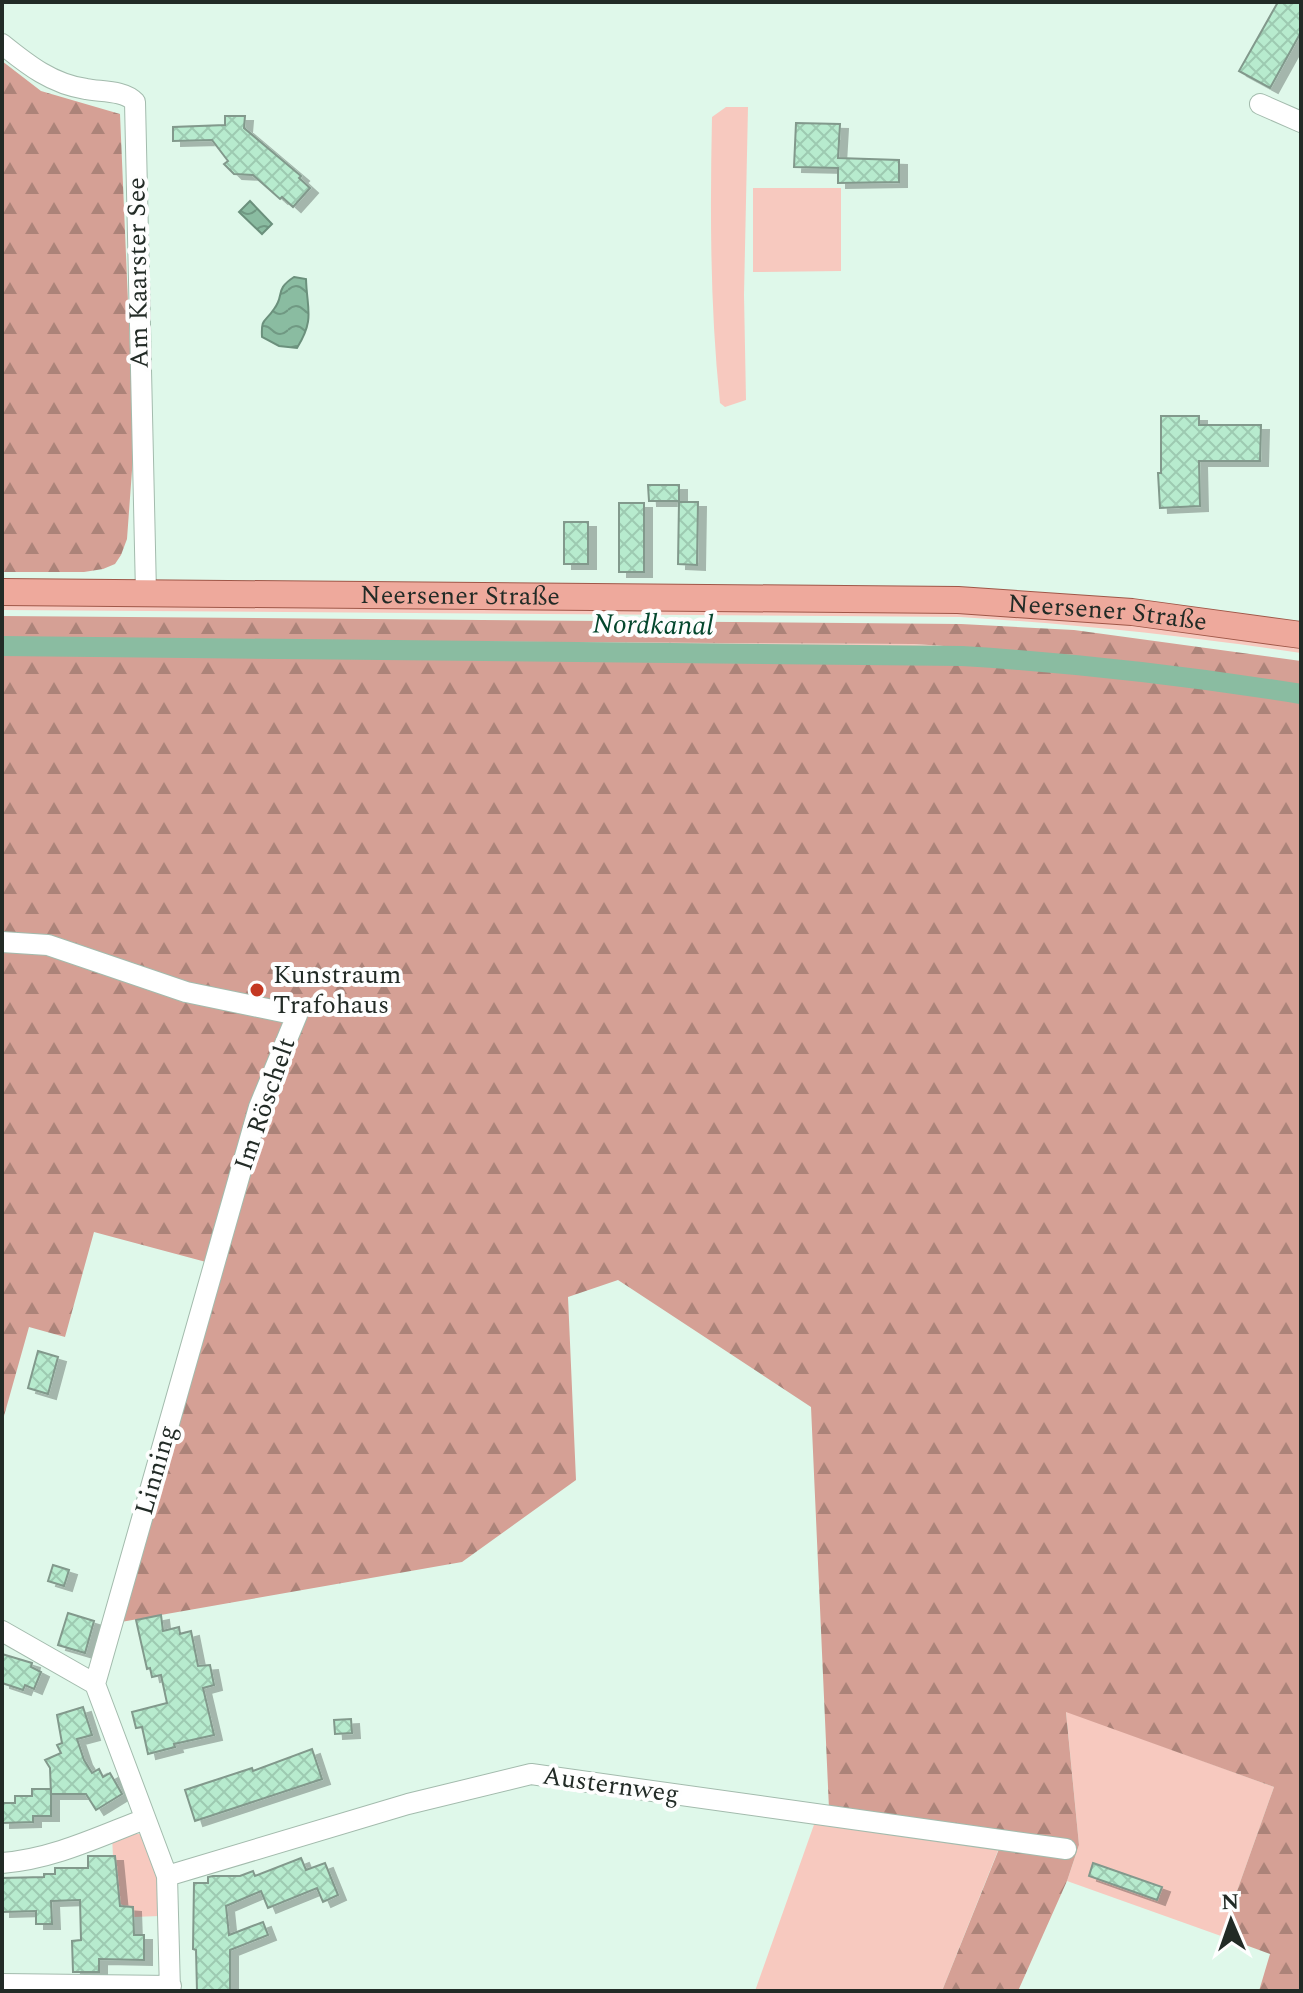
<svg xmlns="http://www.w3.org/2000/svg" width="1303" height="1993" viewBox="0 0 1303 1993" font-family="Spectral,serif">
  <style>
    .green { fill: #f7c9bf }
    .forest { fill: url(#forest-firs) }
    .water { fill: url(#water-waves); stroke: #6b907c; stroke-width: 2 }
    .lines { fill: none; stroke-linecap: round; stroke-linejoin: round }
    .canal { stroke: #8abca1; stroke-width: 20 }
    .building { fill: url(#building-cross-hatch); stroke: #82998c; stroke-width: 2; filter: url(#shadow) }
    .minor-casing { stroke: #a3bbad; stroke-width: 22 }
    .major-casing { stroke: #9f5748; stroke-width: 28 }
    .minor { stroke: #fff; stroke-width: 20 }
    .major { stroke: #eea99c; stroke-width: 26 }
    .poi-dot { fill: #c43822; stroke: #fefefe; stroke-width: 3 }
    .labels { text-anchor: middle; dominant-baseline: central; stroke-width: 8; stroke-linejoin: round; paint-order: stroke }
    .street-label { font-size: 26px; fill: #222b26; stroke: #fefefe }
    .poi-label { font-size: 26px; fill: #222b26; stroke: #fefefe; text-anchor: start }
    .water-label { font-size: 28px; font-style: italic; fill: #04472d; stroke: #fefefe }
  </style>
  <defs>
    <pattern id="forest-firs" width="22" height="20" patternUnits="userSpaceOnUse" patternTransform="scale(2)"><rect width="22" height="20" fill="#d5a095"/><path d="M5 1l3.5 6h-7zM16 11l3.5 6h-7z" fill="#ac8379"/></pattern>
    <pattern id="water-waves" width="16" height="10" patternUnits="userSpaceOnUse" patternTransform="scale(2)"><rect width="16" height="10" fill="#8abca1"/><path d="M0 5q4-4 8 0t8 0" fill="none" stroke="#709983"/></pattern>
    <pattern id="building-cross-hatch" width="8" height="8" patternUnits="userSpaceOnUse" patternTransform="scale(2)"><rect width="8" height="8" fill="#b7ebce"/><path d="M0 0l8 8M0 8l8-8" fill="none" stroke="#9dcab1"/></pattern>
    <filter id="shadow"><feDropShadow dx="8" dy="5" stdDeviation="0" flood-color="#0004"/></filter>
  </defs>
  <rect width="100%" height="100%" fill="#dff8ea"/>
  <!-- green -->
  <path class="green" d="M726,107H748L744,295L746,400L725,407L720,403C710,308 710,212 712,117Z
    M753,188H841V271L753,272Z
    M2,603L960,611L1075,616L1301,646V653C1187,636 1075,624 960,617L2,610Z
    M2,639L914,644C1044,652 1172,668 1301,686V701L1036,667L912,662L2,655Z
    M1066,1711L1274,1787L1221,1936L1067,1881L1079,1845Z
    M816,1819L1001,1843L942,1991H755Z
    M120,1834H140L159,1883L160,1916L133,1917V1907L124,1906L116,1901L118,1873H116L115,1857L113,1856L112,1837Z"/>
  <!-- forest -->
  <path class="forest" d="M2,61L41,91L120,114L134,443L127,539L121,555L115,564L103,569L84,572H2Z
    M2,616L961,624L1074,630L1301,661V686C1172,668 1044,652 914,644L2,639Z
    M2,655L912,662L1036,667L1301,701V1991H1259L1270,1954L1221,1936L1274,1787L1066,1712L1079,1845L1067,1881L1018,1991H942L1001,1844L829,1809L811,1407L618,1280L568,1297L576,1480L462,1562L121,1622L206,1262L94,1232L65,1337L29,1327L2,1423V948L46,951L188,987L2,936Z"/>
  <!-- water -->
  <path class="water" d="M250,201L272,224L262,234L239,212Z
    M294,277L306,279C307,310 315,319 297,348L279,346L262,337C261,317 265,323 274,309C285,295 274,290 294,277Z"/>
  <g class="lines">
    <!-- canal -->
    <path class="canal" d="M2,646L962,656C1076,663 1188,676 1301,694"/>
  </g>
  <!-- building -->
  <path class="building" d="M1278,2H1301V32L1270,88L1239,71Z
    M225,116H245L244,128L301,176L299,178L310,188L293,207L282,197L280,199L253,175L234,174L224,164L228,161L212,140L173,141V127L225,125Z
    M796,123L840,124L838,158L899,160V182L838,183V168L794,167Z
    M1161,416H1199V425H1261L1260,461H1199L1200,506L1160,508L1158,473H1161Z
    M648,485H679V501H649Z
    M679,502H698L697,565L678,564Z
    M619,503H644V572H619Z
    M564,522H588V564H564Z
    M38,1351L58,1357L48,1394L28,1388Z
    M53,1565L69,1570L64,1586L48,1581Z
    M68,1613L94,1621L85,1653L58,1645Z
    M161,1615L163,1631L179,1627L180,1634L191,1631L198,1666L210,1665L214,1685L203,1688L214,1735L174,1744L175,1747L148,1754L142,1727L136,1728L132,1712L167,1703L161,1675L152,1677L150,1668L147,1669L136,1620Z
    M2,1654L32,1663L31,1667L41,1672L34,1689L25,1685L23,1690L2,1683Z
    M83,1707L92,1735L77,1739L84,1760L92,1773L99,1769L103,1777L110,1773L122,1794L96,1810L86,1794H51L50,1768L45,1760L61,1753L57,1745L62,1743L57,1715Z
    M351,1719L352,1733L335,1734L334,1720Z
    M312,1749L322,1779L195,1821L185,1790L252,1768L253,1771Z
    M32,1789H51V1816H33V1822L2,1823V1803H15V1796H32Z
    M88,1856H115L120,1906L133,1907L134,1935H144V1960L99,1959V1972H73L72,1941L81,1940L80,1900L51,1901L52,1924H36V1911L2,1912V1878L44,1877V1874H55V1868H88Z
    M301,1858L306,1870L325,1863L338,1895L323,1902L317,1888L268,1908L261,1891L226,1906L229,1935L263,1922L268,1935L230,1950V1991H197L196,1950L193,1949L194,1883H208V1877L213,1876H240L253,1871L255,1876Z
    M1093,1863L1162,1887L1157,1900L1089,1876Z"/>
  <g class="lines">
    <defs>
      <path id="minor" d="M2,44C28,65 52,84 86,89C101,92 124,90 135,102L146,593
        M1260,104L1301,122
        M2,942L48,945L186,992L297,1015L259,1107L95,1684L167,1876L170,1991
        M2,1631L95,1684
        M2,1863C53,1859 98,1837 145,1819
        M167,1876L408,1804L531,1774L1066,1849
        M2,1984L171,1986"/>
      <g id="major">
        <path id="s1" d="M2,592L958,600L1132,612L1301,635"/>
      </g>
    </defs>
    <!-- minor casing -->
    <use href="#minor" class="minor-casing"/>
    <!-- major casing -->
    <use href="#major" class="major-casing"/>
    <!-- minor -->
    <use href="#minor" class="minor"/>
    <!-- major -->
    <use href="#major" class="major"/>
  </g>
  <!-- markers -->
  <circle class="poi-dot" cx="257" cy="990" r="8"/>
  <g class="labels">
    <!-- street labels -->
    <g class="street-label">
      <text transform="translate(138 273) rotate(-91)">Am Kaarster See</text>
      <text stroke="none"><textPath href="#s1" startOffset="458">Neersener Straße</textPath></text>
      <text stroke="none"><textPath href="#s1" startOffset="1106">Neersener Straße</textPath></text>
      <text transform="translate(265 1104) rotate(-71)">Im Röschelt</text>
      <text transform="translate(156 1470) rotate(-74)">Linning</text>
      <text transform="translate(611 1785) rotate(8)">Austernweg</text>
    </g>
    <!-- poi labels -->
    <g class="poi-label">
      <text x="273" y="975">Kunstraum<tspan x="273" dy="30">Trafohaus</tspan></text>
    </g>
    <!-- water labels -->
    <g class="water-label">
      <text transform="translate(653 625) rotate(1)">Nordkanal</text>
    </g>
  </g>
  <!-- border -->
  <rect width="1303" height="1993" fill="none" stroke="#222b26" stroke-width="8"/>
  <!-- north arrow -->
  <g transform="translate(1231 1921) rotate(358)" stroke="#fefefe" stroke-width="6" paint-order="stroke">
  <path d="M0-6L14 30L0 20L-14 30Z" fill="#222b26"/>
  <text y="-12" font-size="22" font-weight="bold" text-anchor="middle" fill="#222b26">N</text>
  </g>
</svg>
